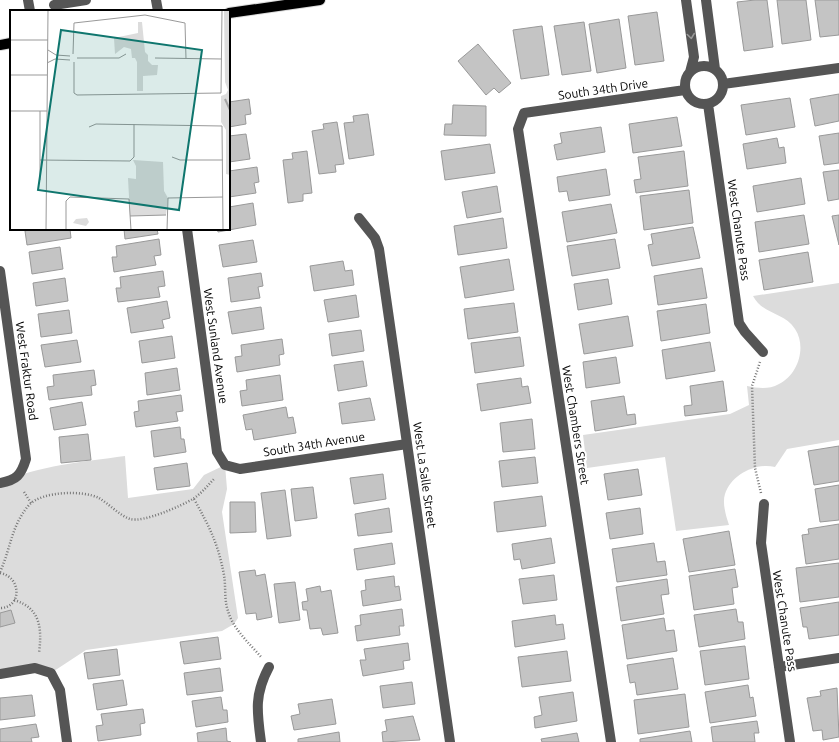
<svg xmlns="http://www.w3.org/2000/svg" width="839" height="742" viewBox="0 0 839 742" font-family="Ubuntu,sans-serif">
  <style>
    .green { fill: #dcdcdc }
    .building { fill: #c4c4c4; stroke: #999 }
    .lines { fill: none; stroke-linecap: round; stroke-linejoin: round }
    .major-casing { stroke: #dbdbdb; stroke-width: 12 }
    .path { stroke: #777; stroke-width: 2.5; stroke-dasharray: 1 2; stroke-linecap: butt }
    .minor { stroke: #555; stroke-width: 10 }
    .major { stroke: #000; stroke-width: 10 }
    .oneway { stroke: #999 }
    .labels { text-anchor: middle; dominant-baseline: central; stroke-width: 4; stroke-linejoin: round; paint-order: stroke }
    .street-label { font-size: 12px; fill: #000; stroke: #fff }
    .inset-river { fill: none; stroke: #a3a3a3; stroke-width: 2 }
    .inset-road { fill: none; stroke: #999; stroke-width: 1 }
    .view { fill: #0f766e; fill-opacity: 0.15; stroke: #0f766e; stroke-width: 2 }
    .inset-edge { fill: none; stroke: #000; stroke-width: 2 }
  </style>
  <rect width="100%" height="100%" fill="#fff"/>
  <!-- green -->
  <path class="green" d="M839,283V440L787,449L775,467C756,462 731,475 725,494C722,503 726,516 729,525L676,531L665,457L587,468L583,435L730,414L749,405L747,386C758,388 768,390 779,384C798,375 807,347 795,329C784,312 763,315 753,296Z
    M125,456L128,498L193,489L204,475L225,465L227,489L222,512L238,618L234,624L222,631L86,650L51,673L35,668L0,674V483C40,465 82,462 125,456Z"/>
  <!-- building -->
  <path class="building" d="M755,0H767L773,47L744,51L737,2Z
    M777,0H806L811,40L782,44Z
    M815,0H839V35L820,37Z
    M657,12L664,61L635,65L628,16Z
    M619,19L626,68L597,73L589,24Z
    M584,22L591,71L562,75L554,26Z
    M542,26L549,75L521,79L513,30Z
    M478,44L511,83L499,93L494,88L486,95L458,61Z
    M839,94V121L815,126L810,99Z
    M790,98L795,127L746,135L741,105Z
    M249,99L251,114L245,115L246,124L229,127V102Z
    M453,105L486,106V136L444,135L445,124H452Z
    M368,114L374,155L349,159L344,123L354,122L353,116Z
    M677,117L682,146L633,153L629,124Z
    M337,122L344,164L335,165L336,172L319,174L312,131L324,129L323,124Z
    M601,127L605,152L557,160L554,145L562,143L560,133Z
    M839,133V163L824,165L819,136Z
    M246,134L250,159L229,162V136Z
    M777,138L779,148L784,147L786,163L747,169L743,144Z
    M490,144L495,173L445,180L441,151Z
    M307,151L312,193L303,194V201L288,203L283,160L293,159L292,153Z
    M684,151L688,186L636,193L634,180L641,179L638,157Z
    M257,167L259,182L254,183L256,193L229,197V171Z
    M606,169L610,195L569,201L567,191L559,192L557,177Z
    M839,170V199L828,201L823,172Z
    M801,178L805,204L757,212L753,186Z
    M497,186L501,212L467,218L462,192Z
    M689,190L693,223L644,230L640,196Z
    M253,203L256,225L218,232L217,229H229V207Z
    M611,204L617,233L567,242L562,212Z
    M804,215L809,244L759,252L755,222Z
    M839,215V245L832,216Z
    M503,218L507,248L458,255L454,226Z
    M693,227L700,258L652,266L648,245L653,244L651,234Z
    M32,229H70L71,238L27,245L25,231Z
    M124,229H157L158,234L125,239Z
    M159,239L161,255L154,256L156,265L114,272L112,257H117L116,246Z
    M615,239L620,268L572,276L567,246Z
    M253,240L257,262L223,267L219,245Z
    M60,247L63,269L32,274L29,252Z
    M808,252L813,282L764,290L759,260Z
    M509,259L514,290L465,298L460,267Z
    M343,261L345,271L352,270L354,285L314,291L310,266Z
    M702,268L707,298L658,305L654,276Z
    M163,271L165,286L158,287L160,297L118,302L116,288H121L120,277Z
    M261,273L263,286L258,287L260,298L231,302L228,278Z
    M65,278L68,301L36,306L33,283Z
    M608,279L612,304L578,310L574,284Z
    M356,295L359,317L328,322L324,300Z
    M167,301L170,318L162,320L164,328L131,333L127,308Z
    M514,303L518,332L468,339L464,309Z
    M706,304L710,333L661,341L657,311Z
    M261,307L264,329L232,334L228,312Z
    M69,310L72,333L41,337L38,314Z
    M628,316L633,346L584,354L579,324Z
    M361,330L364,351L332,356L329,334Z
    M172,336L175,358L142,363L139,341Z
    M520,337L524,366L475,373L471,343Z
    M282,339L284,354L279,355L280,365L237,372L235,357L242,356L241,345Z
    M77,340L81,362L45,367L41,345Z
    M710,342L715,371L666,379L662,350Z
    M616,357L620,383L586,388L583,362Z
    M363,361L367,386L338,391L334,365Z
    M177,368L180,390L147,395L145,373Z
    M94,370L96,385L91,386L92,395L49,400L47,387L54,386L53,375Z
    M280,375L283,400L242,406L240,391L247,390L246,380Z
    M521,378L522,387L528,386L531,403L481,411L477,384Z
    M723,381L727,411L685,416L684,406L692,405L690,386Z
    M181,395L183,411L176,412L178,421L136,427L134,412L139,411L138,401Z
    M624,396L627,415L635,414L636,424L595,431L591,401Z
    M370,398L375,420L342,424L339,403Z
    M82,402L86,425L54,430L50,408Z
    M286,407L288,418L293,417L296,433L254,440L252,429L246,430L243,415Z
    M532,419L535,449L503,452L500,423Z
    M180,427L181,439H184L186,452L154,457L151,431Z
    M88,434L91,460L61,463L59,437Z
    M839,446V481L814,485L808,451Z
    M535,457L538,483L502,487L499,461Z
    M187,463L190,486L157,490L154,468Z
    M638,469L642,495L608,500L604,474Z
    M383,474L386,499L354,504L350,478Z
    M839,485V520L820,522L815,489Z
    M313,487L317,518L295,521L291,489Z
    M285,490L291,536L267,539L261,493Z
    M542,496L546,526L497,532L494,502Z
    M230,502H255L256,532L230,533Z
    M389,508L392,532L358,536L355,514Z
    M640,508L643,534L610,539L606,513Z
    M839,524V559L806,564L802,535L809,534L808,529Z
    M729,531L735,565L689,572L683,539Z
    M551,538L555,563L522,569L520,559L514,560L512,544Z
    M392,543L395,564L357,570L354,549Z
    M654,543L657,562L665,561L667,575L617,582L612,549Z
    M839,563V597L800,602L796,568Z
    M735,569L738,587L732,588L734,604L694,610L689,576Z
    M255,570L256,576L265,574L272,617L257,620L256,613L246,614L239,572Z
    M554,575L557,600L523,604L519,579Z
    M394,576L395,587L399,586L401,600L363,606L361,591L366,590L365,580Z
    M667,579L669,594L661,595L664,614L621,621L616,587Z
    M295,582L300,620L279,623L274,584Z
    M320,586L321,592L331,590L338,633L323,635L321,628L310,629L307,610H303L302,602L308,601L306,589Z
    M839,602V635L809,639L807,627H803L800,608Z
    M402,609L404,626H399L400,635L357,641L355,626L361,625L360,615Z
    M736,609L738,622H743L745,639L699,647L694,615Z
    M11,610L15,623L0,627V613Z
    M555,615L556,625L563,624L565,639L515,647L512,621Z
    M664,618L666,631L674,630L677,651L627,659L622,625Z
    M218,637L221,659L184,664L180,642Z
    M408,643L410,660L403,661L404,669L363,676L360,660H366L364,649Z
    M745,646L749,679L705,685L700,651Z
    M117,649L120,675L88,679L84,653Z
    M567,651L571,681L522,687L518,657Z
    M673,658L678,689L637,695L635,682L630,683L627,665Z
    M220,668L223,691L187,695L184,673Z
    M123,680L127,705L97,710L93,684Z
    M412,682L415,704L383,708L380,686Z
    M748,685L750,698L753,697L756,716L710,723L705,692Z
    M837,688L839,737L823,740L822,730L813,731L807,698L821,696L820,691Z
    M573,692L577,721L535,728L534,717L542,715L539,697Z
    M685,694L689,727L638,734L634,700Z
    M32,695L35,716L0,720V698Z
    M221,697L223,710H227L228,722L196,727L192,701Z
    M332,699L336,724L294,730L291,716L300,714L298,704Z
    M143,709L145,723L140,724L141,735L98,741L96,726L103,725L101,714Z
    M413,716L420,740L383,742L382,732L387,731L385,720Z
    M757,721L759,733H754L755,742H713L711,727Z
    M36,724L39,737L31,738L32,742H0V729Z
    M226,728L227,741L231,742H198L197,733Z
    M690,731L692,742H640V739Z
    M339,732L340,742H298V739Z
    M577,733L579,742H542L541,739Z"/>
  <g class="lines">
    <defs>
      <path id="major" d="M229,13L320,0
        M0,45L11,43"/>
    </defs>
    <!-- major casing -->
    <use href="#major" class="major-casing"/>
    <!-- path -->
    <path class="path" d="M760,362L752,386L755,468L761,493
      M24,492L31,503
      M194,499C209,526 218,543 224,575C226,586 224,600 228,611C233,629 250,644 262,658
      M0,572C11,548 11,526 29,505C42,491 83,490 99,498C109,504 119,515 130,519C143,523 181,506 193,499C202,493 208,485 215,478
      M0,573C22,577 22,608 0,608
      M14,600C41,608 42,629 39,653"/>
    <!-- minor -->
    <path class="minor" d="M28,0L30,11
      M156,0L158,11
      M686,0L694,57L690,72
      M706,0L715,69
      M54,5L86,0
      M685 85a19 19 0 1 1 38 0a19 19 0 1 1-38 0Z
      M723,84L839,68
      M708,104L739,323L745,332L763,352
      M359,218L375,238L379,249L450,742
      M187,229L217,452L225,465L240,469L407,444
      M0,271L26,459C21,475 17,480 0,483
      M764,504L761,543L790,742
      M779,667L839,658
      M0,674L35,668L51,673L60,690L67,742
      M261,742C257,712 254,695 269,667
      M611,742L518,129L524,113L685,90"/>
    <!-- major -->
    <use href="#major" class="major"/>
  </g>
  <!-- one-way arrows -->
  <defs><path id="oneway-chevron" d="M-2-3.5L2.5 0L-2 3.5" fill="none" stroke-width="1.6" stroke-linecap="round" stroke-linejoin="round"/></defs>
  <use class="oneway" href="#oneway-chevron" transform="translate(691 36) rotate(82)"/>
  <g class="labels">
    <!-- street labels -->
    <g class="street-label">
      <text transform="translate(603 89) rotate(-8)">South 34th Drive</text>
      <text transform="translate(739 230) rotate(82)">West Chanute Pass</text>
      <text transform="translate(216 346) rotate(82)">West Sunland Avenue</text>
      <text transform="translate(27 371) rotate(82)">West Fraktur Road</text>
      <text transform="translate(576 425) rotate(81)">West Chambers Street</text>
      <text transform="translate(314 444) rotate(-9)">South 34th Avenue</text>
      <text transform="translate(425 475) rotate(82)">West La Salle Street</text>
      <text transform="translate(785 621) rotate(81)">West Chanute Pass</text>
    </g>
  </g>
  <!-- overview -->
  <g transform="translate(10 10)">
    <rect width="220" height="220" fill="#fff"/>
    <path d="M214,0H220V165L216,164V120L211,112V86L216,84L218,80L215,72ZM128,12H132L135,42L138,45V51L142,55H148L147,65L133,66V81H127V52L125,48H122L121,39L114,37L105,44L104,28L128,23ZM123,150L153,152L154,181L158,188L156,205L120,206L118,168L126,169V156ZM77,208L79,212L76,216L63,213L66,209Z" fill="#dcdcdc"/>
    <path class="inset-river" d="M215,89L220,100"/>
    <path class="inset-road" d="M0,30H38M38,40L46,45L60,46M63,44L64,13L135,5L175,13L176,49M67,48H109L116,44M145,48L212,49M64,52V83L67,85L211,83L212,0M37,53L45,49L60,50M0,65H37M0,101H37M30,101V170M79,117L86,114L212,116L213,220M162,147L170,150H213M30,150L120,151L124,147V114M120,206L156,205M36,220L38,0M56,220V191L60,187L119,189L121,220M157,220L158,188L213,187"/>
    <path class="view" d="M51,20L192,40L169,200L28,180Z"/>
    <rect width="220" height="220" class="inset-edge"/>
  </g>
</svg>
